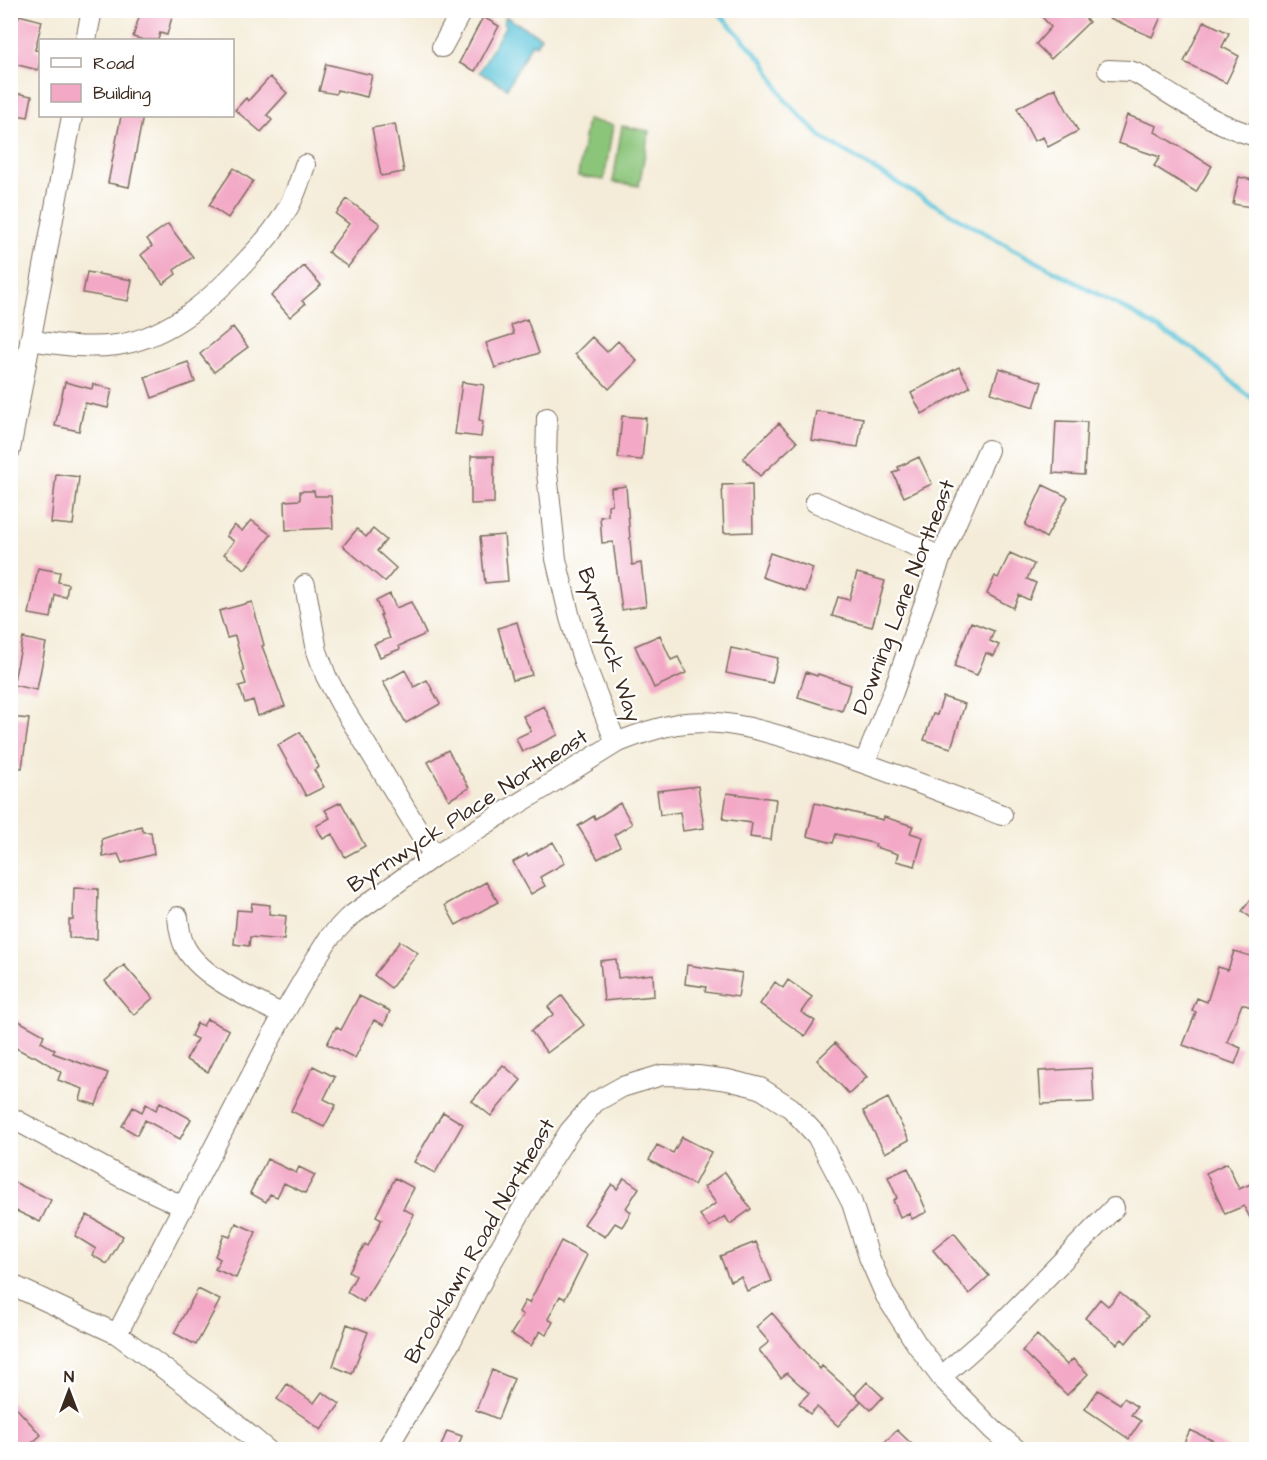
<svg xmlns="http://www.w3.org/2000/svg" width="1267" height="1460" viewBox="0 0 1267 1460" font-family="'Architects Daughter',sans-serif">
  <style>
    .green { fill: #8bc57a; stroke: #63784c; stroke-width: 1.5 }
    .water { fill: #5dc5da; stroke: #4c787c; stroke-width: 1.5 }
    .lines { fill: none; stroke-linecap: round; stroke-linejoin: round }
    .stream { stroke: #5dc5da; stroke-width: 4.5 }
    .building { fill: #f3a9c6 }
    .minor-casing { stroke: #7c6e5f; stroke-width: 22 }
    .minor { stroke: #fff; stroke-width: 20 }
    .labels { text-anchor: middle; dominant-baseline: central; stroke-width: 4.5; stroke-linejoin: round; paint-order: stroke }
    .street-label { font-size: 22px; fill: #3b2a1e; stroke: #fff }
  </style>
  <rect width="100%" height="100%" fill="#fff"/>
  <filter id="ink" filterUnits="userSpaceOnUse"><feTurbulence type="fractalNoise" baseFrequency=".0167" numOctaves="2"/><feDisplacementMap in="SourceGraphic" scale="12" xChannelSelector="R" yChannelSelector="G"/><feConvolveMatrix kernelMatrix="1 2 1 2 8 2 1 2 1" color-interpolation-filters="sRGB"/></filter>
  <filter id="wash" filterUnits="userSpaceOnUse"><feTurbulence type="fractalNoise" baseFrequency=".008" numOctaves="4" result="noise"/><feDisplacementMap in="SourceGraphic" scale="24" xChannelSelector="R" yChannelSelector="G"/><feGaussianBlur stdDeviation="1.35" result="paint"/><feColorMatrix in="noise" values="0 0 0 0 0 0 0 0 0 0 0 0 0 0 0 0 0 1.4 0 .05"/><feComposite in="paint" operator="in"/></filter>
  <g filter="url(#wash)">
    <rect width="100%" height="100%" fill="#f4ecd8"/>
    <!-- green -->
    <path class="green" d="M587,120L613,125L604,180L578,176Z
      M622,126L649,131L639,186L613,182Z"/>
    <!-- water -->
    <path class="water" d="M506,17L541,37L536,45L532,43L507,88L479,72L506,25L503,23Z"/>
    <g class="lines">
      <!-- stream -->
      <path class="stream" d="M716,10L764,62L785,100L821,137L904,187L1013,249L1129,311L1195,350L1256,402"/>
    </g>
    <g id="blocks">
      <!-- building -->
      <path class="building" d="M141,10H174L167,35L160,33L158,40H144L133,37Z
        M1051,10H1077L1089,22L1051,59L1036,44L1051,27L1043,18Z
        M1092,10H1164L1152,37Z
        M19,15L42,21L35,50L40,51V61L38,70L10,63V48Z
        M483,17L499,26L475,71L459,63Z
        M1204,21L1229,33L1222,47L1239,56L1226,83L1184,62Z
        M326,64L372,75L367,97L337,90L336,94L319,91Z
        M270,77L287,93L267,115L272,120L261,132L235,110L246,98L248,101Z
        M1055,88L1078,131L1048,147L1043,137L1034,141L1017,108Z
        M10,92L32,96L28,117L10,114Z
        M1127,115L1157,126L1155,132L1212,166L1196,192L1154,166L1160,157L1118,143Z
        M121,116H143L129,187L108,183Z
        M395,124L404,172L381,176L372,128Z
        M234,168L253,181L228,218L209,205Z
        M1239,177L1257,181V208L1233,204Z
        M347,199L380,224L348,267L328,252L349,224L336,214Z
        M168,224L193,257L174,270L176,274L163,284L141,255L152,246L147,239Z
        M304,266L321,285L302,301L305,304L290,317L271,296Z
        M87,272L132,280L128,301L83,293Z
        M527,319L539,353L495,368L486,343L514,334L511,325Z
        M233,327L248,347L214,372L200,354Z
        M592,337L607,352L618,341L637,361L609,389L575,354Z
        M188,362L195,382L152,398L145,377Z
        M959,367L970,387L922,414L911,393Z
        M999,368L1042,382L1034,407L991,393Z
        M65,382L92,389L93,384L112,389L108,408L85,403L79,431L55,426Z
        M462,382L484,385L479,420L483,421L481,437L455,434Z
        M816,411L863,418L858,447L811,440Z
        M622,416L646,418L642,460L618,458Z
        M1056,421L1087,422L1084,475L1053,473Z
        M779,423L797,442L760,476L743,458Z
        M471,456H494V503L471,504Z
        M919,457L932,484L904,497L893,473L899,470L898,467Z
        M56,474L79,477L73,525L51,523Z
        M752,484L753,532L724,533L722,485Z
        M1043,485L1068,497L1046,538L1025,525Z
        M626,486L632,565L641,563L646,606L622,610L613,542L602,543L600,517L608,516V505L612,504L611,488Z
        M300,491H314L315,496H331L333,528L286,530L285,501L300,500Z
        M251,520L271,535L245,569L224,554L234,541L226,536L234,525L242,531Z
        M357,529L366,537L373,529L386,540L377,551L396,568L385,582L343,546Z
        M504,535L508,581L485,583L480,537Z
        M770,553L813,568L805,592L762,577Z
        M1010,553L1034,564L1027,579L1036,583L1029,600L1019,595L1013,608L987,594L995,576L998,578Z
        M38,568L60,572L58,582L68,584L66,597L55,595L51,618L29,614Z
        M857,573L885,581L872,627L832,616L838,597L849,600Z
        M390,594L396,608L411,602L426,634L399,646L400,649L380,657L374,644L390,638L380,615H382L376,601Z
        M252,602L264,645L262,646L285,706L258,716L253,700L245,703L239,686L246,684L242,672L244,671L235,636L227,638L219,611Z
        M517,622L532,675L513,680L498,628Z
        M971,622L994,631L990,641L999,645L994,656L986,653L977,675L954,667Z
        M660,635L671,660L678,657L686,673L654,688L635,646Z
        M23,638L46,643L37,690L13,685Z
        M731,648L778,658L772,683L726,673Z
        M405,670L414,687L427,680L440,704L406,723L383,682Z
        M806,672L817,676L818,674L851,685L842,711L798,697Z
        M943,697L965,704L951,748L924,740L933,714L937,715Z
        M544,706L558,735L522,752L516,738L531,731L523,716Z
        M10,717L29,719L22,768L10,767Z
        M300,732L319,767L314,770L324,787L306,796L278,745Z
        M448,750L469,788L449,800L428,762Z
        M698,786L704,828L683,831L680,812L660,815L657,791Z
        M727,793L776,799L771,840L750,837L752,823L723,819Z
        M341,802L365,846L345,857L332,834L323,839L316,826L330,818L325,810Z
        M620,803L632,824L614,835L620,846L598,859L578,826L594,816L595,819Z
        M815,803L883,820L884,817L913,826L910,833L923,837L915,866L896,861L898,854L875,847L876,844L836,834L833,843L807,836Z
        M141,826L143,832H151L154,854L122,863L118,854L103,857L102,839Z
        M553,842L565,863L540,877L545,886L531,894L513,862L527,854L528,856Z
        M486,882L498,902L456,925L445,905Z
        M74,888L98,889L97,939L69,938V920H73Z
        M1257,891V922L1242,911Z
        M252,903L270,905L269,914L286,916L284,940L250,937L249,946L234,944L237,910L251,911Z
        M400,941L418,953L391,988L374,975Z
        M1234,951L1257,958V972L1251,988L1257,990V1009L1242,1004L1227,1042L1241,1048L1235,1064L1183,1045L1196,1012L1192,1011L1197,998L1207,1002L1218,967L1228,970Z
        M616,959L618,978L653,974L654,996L604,1001L600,961Z
        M124,965L153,998L134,1015L105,981Z
        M687,965L742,973L738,997L705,992L706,987L685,984Z
        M788,980L812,997L801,1012L815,1021L805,1036L760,1004L775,982L783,988Z
        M359,996L390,1011L384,1025L374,1020L355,1058L327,1044L336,1027L341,1030Z
        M562,996L584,1025L547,1053L531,1031L554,1014L548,1007Z
        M10,1016L44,1035L41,1042L55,1050L53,1053L108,1073L96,1105L80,1100L83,1089L58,1080L61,1072L35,1056H31L10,1045Z
        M207,1019L229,1030L208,1072L186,1060L197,1039L191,1036L197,1023L203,1026Z
        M835,1043L867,1077L849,1094L817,1060Z
        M503,1065L521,1080L491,1116L472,1101Z
        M313,1066L335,1077L324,1099L336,1105L324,1127L291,1111Z
        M1092,1068L1094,1102L1041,1104L1039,1071Z
        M888,1098L909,1140L885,1153L863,1111Z
        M160,1102L191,1119L180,1139L145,1120L137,1135L122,1126L133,1107L142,1112L146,1104L156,1110Z
        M443,1112L463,1124L435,1173L414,1162Z
        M682,1137L711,1152L694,1185L649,1160L657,1145L673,1153Z
        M267,1159L296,1173L299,1167L315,1175L305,1193L284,1183L277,1197L270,1194L266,1202L250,1193Z
        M1227,1163L1239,1189L1253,1183L1257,1190V1232L1244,1206L1225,1214L1206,1173Z
        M908,1168L927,1212L912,1219L909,1213L900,1217L893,1200L897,1198L888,1177Z
        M725,1172L751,1209L730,1224L725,1216L709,1227L700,1215L716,1203L704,1187Z
        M395,1178L414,1188L403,1209L414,1214L400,1242L363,1302L347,1292L356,1276L349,1271L365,1244L368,1246L382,1219L376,1216Z
        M624,1178L639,1188L626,1208L631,1212L622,1227L615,1223L605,1237L584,1224L612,1184L617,1189Z
        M10,1180L51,1200L40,1222L10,1208Z
        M87,1215L123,1236L107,1264L92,1255L96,1249L75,1236Z
        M236,1223L256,1232L236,1278L215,1269L220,1259L215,1256L224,1235L230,1237Z
        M954,1233L989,1276L969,1294L933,1250Z
        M561,1241L587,1255L565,1299L560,1296L548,1319L553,1322L546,1335L540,1331L531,1346L511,1334L523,1315L519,1312L525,1301L529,1303Z
        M756,1242L772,1281L747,1291L741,1277L730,1281L720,1256Z
        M198,1289L220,1300L196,1345L174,1333Z
        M1120,1293L1148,1316L1126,1343L1122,1339L1117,1344L1085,1318L1100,1299L1108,1306Z
        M772,1313L820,1369L822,1366L861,1401L838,1426L817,1407L810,1414L799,1403L809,1393L787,1373L781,1378L759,1350L769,1342L756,1327Z
        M347,1324L368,1332L352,1374L333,1366Z
        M1037,1335L1067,1365L1073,1359L1088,1374L1067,1395L1022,1351Z
        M492,1370L514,1379L498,1419L476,1410Z
        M867,1382L883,1397L871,1410L855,1395Z
        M287,1384L314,1403L322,1392L340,1404L321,1430L304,1417L277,1399Z
        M1098,1390L1120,1404L1124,1398L1137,1407L1131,1415L1141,1421L1129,1439L1085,1409Z
        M10,1401L41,1435L25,1449H10Z
        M897,1430L917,1449H878Z
        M1190,1430L1231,1449H1181Z
        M447,1431L462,1436L457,1449H440Z"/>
    </g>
  </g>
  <g filter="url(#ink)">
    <use href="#blocks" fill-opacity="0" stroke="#7c6e5f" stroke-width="1.5"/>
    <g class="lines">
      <defs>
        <path id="minor" d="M86,40L92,10
          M442,47L462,10
          M1108,70L1130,71L1138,74C1176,97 1213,125 1256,136
          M30,340C59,345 87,349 117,345C171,337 214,297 249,258C263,244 276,228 286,211C295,197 300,180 305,165
          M547,418L546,463L556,559L570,618L584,662L616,743
          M10,450L72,116
          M815,502L941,557
          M305,585L317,651L326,676L341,704L434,856
          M865,762L893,692L941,557L988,450
          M178,917C179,927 180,936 184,945C199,977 253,999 283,1015
          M10,1117L121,1177L184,1207
          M10,1284L117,1334L213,1405L267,1450
          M117,1334L283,1015L314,962L329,938L348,918L434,856L616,743C636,735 656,728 677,724C725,717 772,733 816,747C879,767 940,791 1002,815
          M941,1377L999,1326L1114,1208
          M386,1450L451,1341L489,1267L543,1173L570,1131L595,1102L622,1087L662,1075L698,1076L728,1080L760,1088L791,1108L817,1136L852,1203L869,1257L886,1296L916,1343L941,1377L993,1430L1017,1450"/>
      </defs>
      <!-- minor casing -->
      <use href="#minor" class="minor-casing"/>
      <!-- minor -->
      <use href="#minor" class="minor"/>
    </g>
  </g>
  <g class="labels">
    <!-- street labels -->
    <g class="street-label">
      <text transform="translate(904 597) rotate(-69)">Downing Lane Northeast</text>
      <text transform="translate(609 645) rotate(72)">Byrnwyck Way</text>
      <text transform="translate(468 811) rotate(-33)">Byrnwyck Place Northeast</text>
      <text transform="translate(480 1241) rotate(-60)">Brooklawn Road Northeast</text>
    </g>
  </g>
  <!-- margin -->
  <rect width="1267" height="1460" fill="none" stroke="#fff" stroke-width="36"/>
  <!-- legend -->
  <rect x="39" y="39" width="195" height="78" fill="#ffffff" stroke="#b1aaa5" stroke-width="1.5"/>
  <rect x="51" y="58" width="30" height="9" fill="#ffffff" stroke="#b1aaa5" stroke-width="1.5"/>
  <text x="93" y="69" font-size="18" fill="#3b2a1e">Road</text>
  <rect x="51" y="84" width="30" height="18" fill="#f3a9c6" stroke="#b1aaa5" stroke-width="1.5"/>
  <text x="93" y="99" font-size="18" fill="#3b2a1e">Building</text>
  <!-- north arrow -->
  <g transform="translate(69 1391)" stroke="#ffffff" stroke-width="4.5" paint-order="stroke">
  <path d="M0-4.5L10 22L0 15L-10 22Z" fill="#3b2a1e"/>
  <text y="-9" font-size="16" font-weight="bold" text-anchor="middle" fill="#3b2a1e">N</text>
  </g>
</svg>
